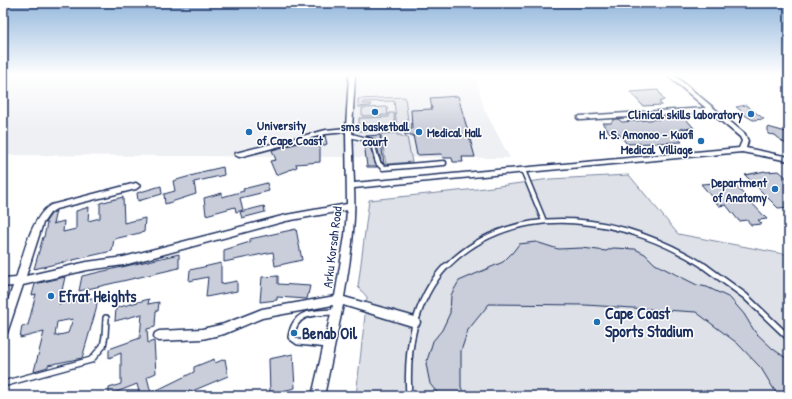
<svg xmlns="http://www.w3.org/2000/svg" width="792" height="399" viewBox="0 0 792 399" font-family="'Patrick Hand',sans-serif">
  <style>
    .built { fill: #eff0f4 }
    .green { fill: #dee1e7; stroke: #7c88a2 }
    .building { fill: #caceda; stroke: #1b2f5e; fill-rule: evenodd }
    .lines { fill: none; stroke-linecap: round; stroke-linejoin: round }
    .service-far2-casing { stroke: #1b2f5e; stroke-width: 6 }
    .service-far1-casing { stroke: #1b2f5e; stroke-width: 7 }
    .service-casing { stroke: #1b2f5e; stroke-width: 8 }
    .minor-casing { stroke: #1b2f5e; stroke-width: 3 }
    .service-far2 { stroke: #fff; stroke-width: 3.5 }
    .service-far1 { stroke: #fff; stroke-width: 4 }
    .service { stroke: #fff; stroke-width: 5 }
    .minor { fill: #fff; fill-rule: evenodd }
    .poi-dot { fill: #1f6fb2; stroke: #fff; stroke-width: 1.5 }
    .labels { text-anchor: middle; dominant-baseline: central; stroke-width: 3; stroke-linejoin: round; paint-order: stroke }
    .poi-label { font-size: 13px; font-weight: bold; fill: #1b2f5e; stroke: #fff; text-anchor: end }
    .street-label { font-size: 13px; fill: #1b2f5e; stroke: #fff }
    .near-poi-label { font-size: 16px; font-weight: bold; fill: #1b2f5e; stroke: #fff; text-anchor: start }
  </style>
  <rect width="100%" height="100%" fill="#fff"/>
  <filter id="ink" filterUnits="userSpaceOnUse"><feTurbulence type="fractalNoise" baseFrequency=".025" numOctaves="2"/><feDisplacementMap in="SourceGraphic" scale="8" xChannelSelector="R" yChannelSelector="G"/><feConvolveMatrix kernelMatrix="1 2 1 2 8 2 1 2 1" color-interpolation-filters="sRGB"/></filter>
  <g filter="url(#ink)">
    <!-- built -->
    <path class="built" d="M3,75H476L484,109L510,158L3,155Z"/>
    <!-- green -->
    <path class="green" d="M405,97L409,128H397L394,101L363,102V104H371V106L358,107V99Z
      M387,107L388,115L362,116V108Z
      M389,113H394L395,130L359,131V118L389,117Z
      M397,133V135H401L402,137H407L412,162L386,164L381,134Z
      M629,175L678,234L789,255V396H356L367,297L358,287L369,200L477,189L550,179Z"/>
    <!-- building -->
    <path class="building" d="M658,90L664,100L659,102L662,105L643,106L630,92Z
      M458,96L475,157H462L463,162H453L452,158H443L442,154L417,155L413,135H405L404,129H412L411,110L432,109L430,98Z
      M746,105L764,119L753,120L741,113L743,112L736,107Z
      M663,116H668L671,118H685L694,128L680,129L683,132L674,133L682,142L627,144L618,133H610L602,123H611L614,119H618L622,122L661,119Z
      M768,127L786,132L789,131V147L775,135L768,134Z
      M380,135L384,164L381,161L375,139L366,136Z
      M325,136L327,144L320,147V162L296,164L297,167L276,175L270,161L276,160L272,150Z
      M364,142L369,144L377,167H367Z
      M223,167L224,175L194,182L196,194L165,204L164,194L175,191L173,181L201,173V172Z
      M765,171L766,172L779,171L789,180V207L778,208L745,175Z
      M732,182L767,219L758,220L762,224L751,225L747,220L739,221L726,205L719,206L701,184Z
      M267,183L269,191L240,198L243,210L236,212L235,207L206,215L204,198L222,193V197L244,191L243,189Z
      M161,186L162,194L138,201L137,193Z
      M123,197L124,223L145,218L144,232L114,239L112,251L34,269L43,237H44L47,223H45L51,214L56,211L53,224L64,221L63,232L76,229V211L89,207L88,221L100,218V203Z
      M264,206L265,212L242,218L240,212Z
      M296,229L302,260L275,266L273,252L224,262V250L250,242V239Z
      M536,242L558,249L582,248L606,251L613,248L635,249L645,254L655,264L697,285L707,287L730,298L744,314L755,332L773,349L789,360V396H778L761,368L737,343L696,312L585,305L489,304L468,330L461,351V387L465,396H440L430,384L426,364L433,341L442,330L450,313L451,295L459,281L503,262L513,252L519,244Z
      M179,254V268L79,291L82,276Z
      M221,263V284L237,281V291L206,297L208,277L189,281L190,270Z
      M278,276V284L310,286L307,299L277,297V300L260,302L262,277Z
      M65,277L59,304L98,297L96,310L82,358L48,365V367L34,371L44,332L20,338L22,326L28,325L36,294L32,295L35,284ZM73,319L68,333L55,336L57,322Z
      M149,299L148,304L159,302L158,311H156L155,327L147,329L148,343L154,341L156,373L147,377L151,393L194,372V367L214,359L215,363L225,359L228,376L190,392L191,396H140L137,384L109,395V388L121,384V353L109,358V349L140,338L142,314L115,321L116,308Z
      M293,354L295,388L270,394L269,359Z"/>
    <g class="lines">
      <defs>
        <path id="service-far2" d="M349,135L372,141L377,160"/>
        <path id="service-far1" d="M377,159L378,163L383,168L444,163
          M523,170L544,221
          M446,267C517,195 629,217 706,267"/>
        <path id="service" d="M704,266L745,296L789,338
          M328,345L298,342L291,337C295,310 314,313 336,312
          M3,384L91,360L103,346L105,336L106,318
          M409,396C406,350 414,300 446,266"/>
        <path id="minor" d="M349,75H355L352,128L354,183L739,148L742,141L740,137L710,112L580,120L577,118L580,116L706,108L667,75H674L745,134L748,141L746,148L789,157V161L742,152L354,188C356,225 350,261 344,297L415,317L419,319L420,322L419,325L415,327L343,305L324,396H312L333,305L262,318L224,334L202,339L159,341L155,339L154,336L155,333L159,331L202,329L224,324L262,309L335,296L345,236L347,210L286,221L124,265L87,270L23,285L7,333L3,335V315L13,286L3,287V279L16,278C23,257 31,216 51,205L136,183L140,186L136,189L56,209L50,213L43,223L26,276L87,262L124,257L286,215L347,204L346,132L326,134L239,157L235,155L236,153L326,130L346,128Z"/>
      </defs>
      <!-- service-far2 casing -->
      <use href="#service-far2" class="service-far2-casing"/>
      <!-- service-far1 casing -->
      <use href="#service-far1" class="service-far1-casing"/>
      <!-- service casing -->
      <use href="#service" class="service-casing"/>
      <!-- minor casing -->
      <use href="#minor" class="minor-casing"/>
      <!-- service-far2 -->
      <use href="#service-far2" class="service-far2"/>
      <!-- service-far1 -->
      <use href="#service-far1" class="service-far1"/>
      <!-- service -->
      <use href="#service" class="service"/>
      <!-- minor -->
      <use href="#minor" class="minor"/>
    </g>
  </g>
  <!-- sky -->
  <linearGradient id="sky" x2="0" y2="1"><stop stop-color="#93b7dc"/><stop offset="0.57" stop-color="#fff"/><stop offset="1" stop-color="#fff" stop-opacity="0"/></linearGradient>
  <rect width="792" height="131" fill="url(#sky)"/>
  <!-- markers -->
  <g class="poi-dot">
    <circle cx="375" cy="112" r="4"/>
    <circle cx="751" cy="114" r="4"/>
    <circle cx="249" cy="132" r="4"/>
    <circle cx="419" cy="132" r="4"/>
    <circle cx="701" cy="141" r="4"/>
    <circle cx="775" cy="189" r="4"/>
    <circle cx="51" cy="296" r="4"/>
    <circle cx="597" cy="322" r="4"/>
    <circle cx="294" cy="333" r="4"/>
  </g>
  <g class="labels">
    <!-- poi labels -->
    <g class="poi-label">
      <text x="743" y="114">Clinical skills laboratory</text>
      <text x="257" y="125" text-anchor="start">University<tspan x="257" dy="15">of Cape Coast</tspan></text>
      <text x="375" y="126" text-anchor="middle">sms basketball<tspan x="375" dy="15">court</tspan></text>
      <text x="427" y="132" text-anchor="start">Medical Hall</text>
      <text x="693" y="134">H. S. Amonoo - Kuofi<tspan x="693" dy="15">Medical Villiage</tspan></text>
      <text x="767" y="182">Department<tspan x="767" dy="15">of Anatomy</tspan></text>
    </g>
    <!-- street labels -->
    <g class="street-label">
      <text transform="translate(332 247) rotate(-83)">Arku Korsah Road</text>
    </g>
    <!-- near-poi labels -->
    <g class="near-poi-label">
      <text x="59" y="296">Efrat Heights</text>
      <text x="605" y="313">Cape Coast<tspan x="605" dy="18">Sports Stadium</tspan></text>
      <text x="302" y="333">Benab Oil</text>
    </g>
  </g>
  <!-- margin -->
  <rect width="792" height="399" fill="none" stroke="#fff" stroke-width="16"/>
  <rect x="8" y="8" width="776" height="383" fill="none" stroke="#1b2f5e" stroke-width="1.5" filter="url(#ink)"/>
</svg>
